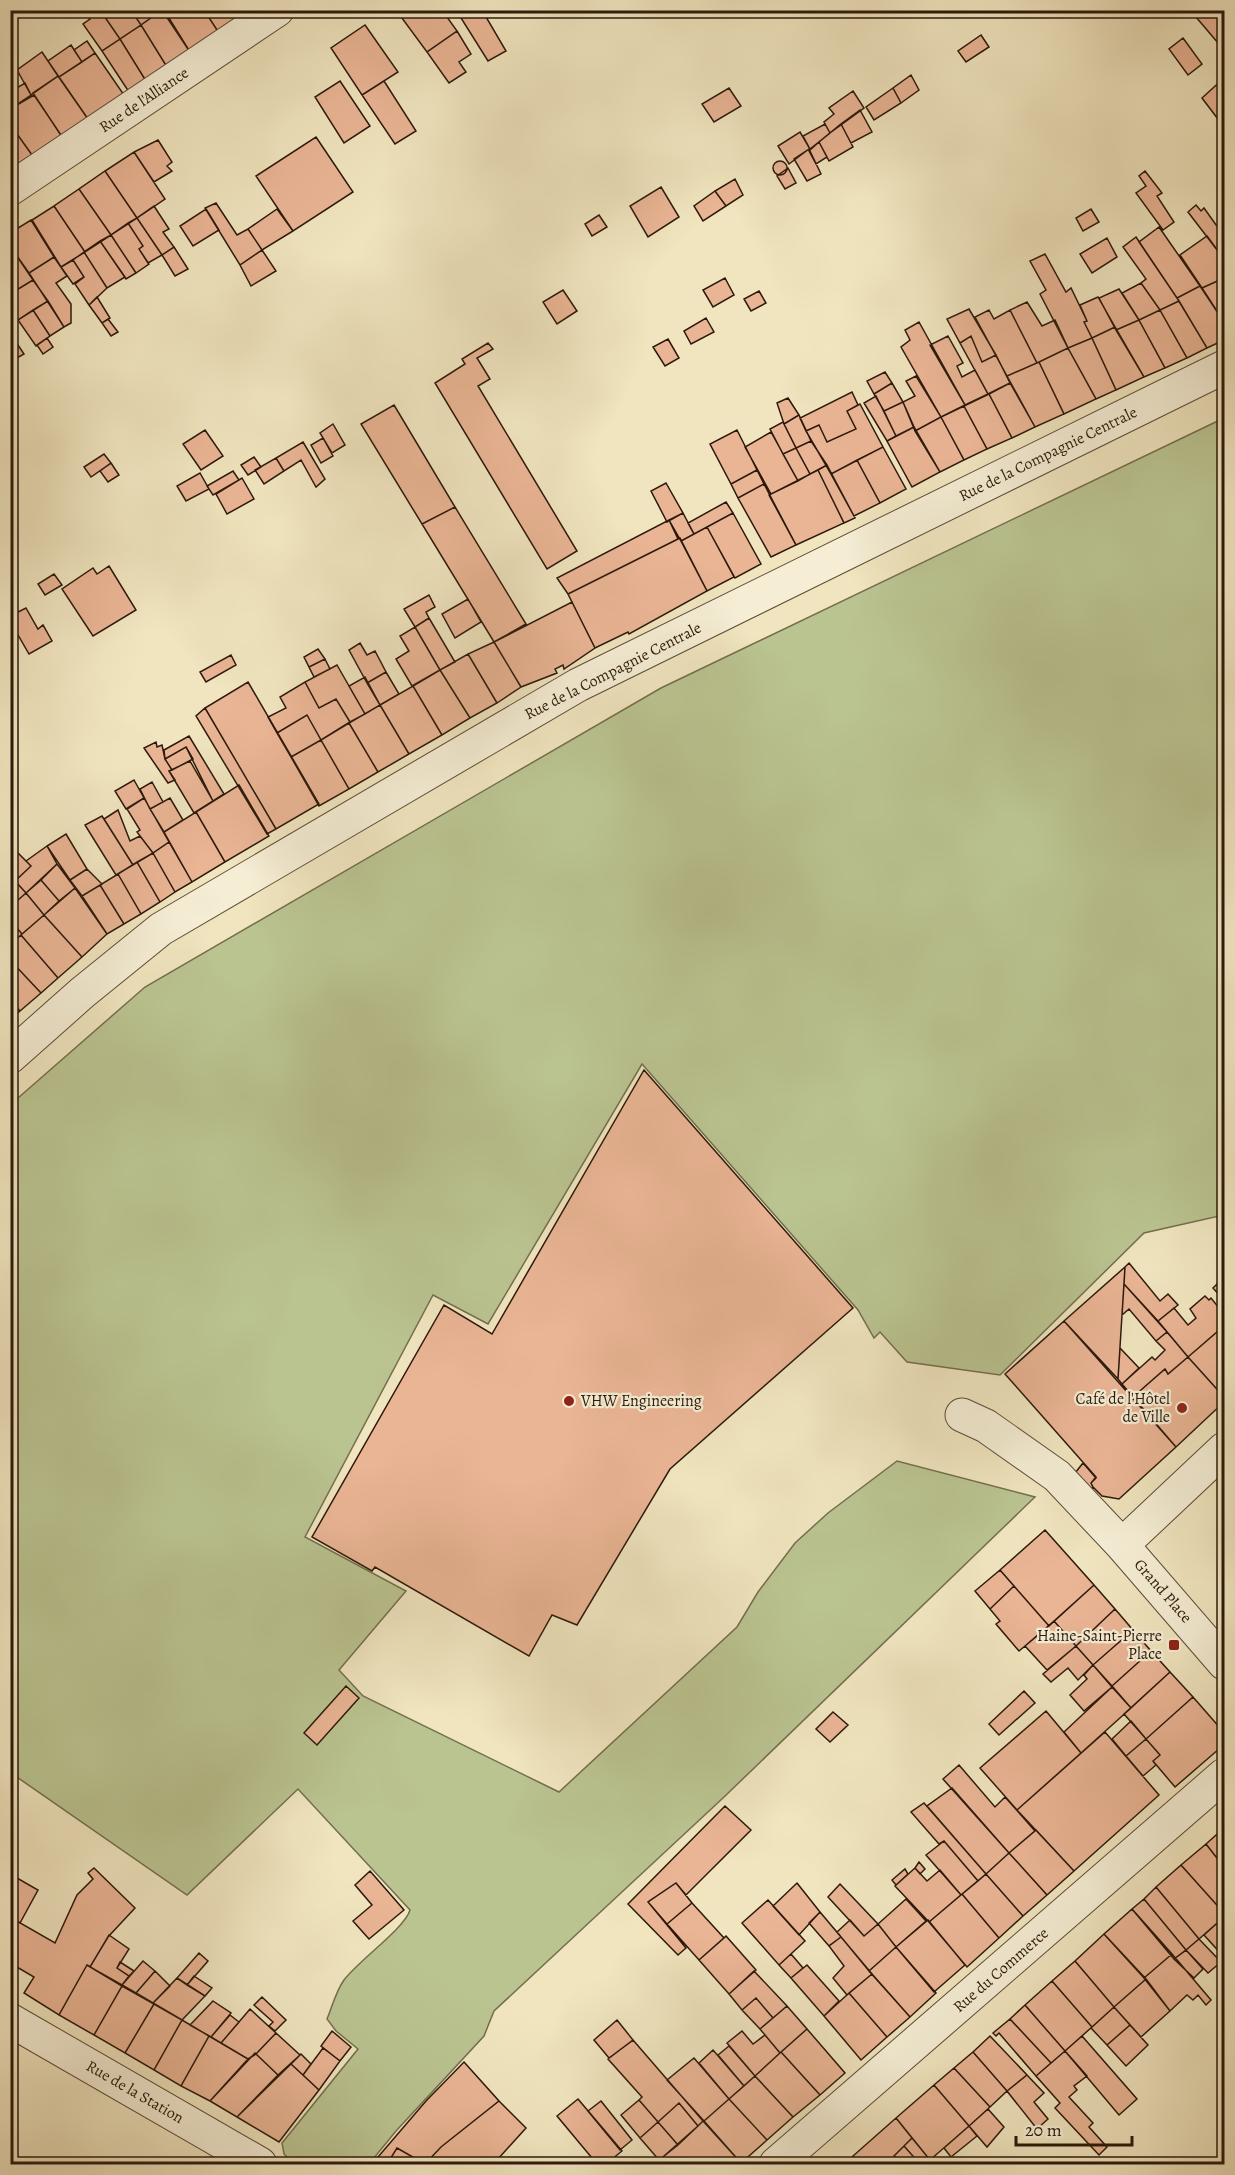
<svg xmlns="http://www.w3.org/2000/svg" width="1235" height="2175" viewBox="0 0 1235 2175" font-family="Alegreya,serif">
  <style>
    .green { fill: #bac491; stroke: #736e4e; stroke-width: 1.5 }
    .building { fill: #eab595; stroke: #2c190b; stroke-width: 1.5 }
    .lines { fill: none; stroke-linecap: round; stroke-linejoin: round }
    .minor-casing { stroke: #5d4c38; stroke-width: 35 }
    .minor { stroke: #f5eed5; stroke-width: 33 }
    .poi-dot { fill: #8f2418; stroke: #f5eed5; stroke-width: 2 }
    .labels { text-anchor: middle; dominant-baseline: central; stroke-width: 4.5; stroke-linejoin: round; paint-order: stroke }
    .street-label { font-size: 16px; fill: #2c190b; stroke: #f5eed5 }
    .poi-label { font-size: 16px; fill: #2c190b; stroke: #f5eed5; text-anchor: end }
  </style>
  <rect width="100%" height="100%" fill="#f0e5bf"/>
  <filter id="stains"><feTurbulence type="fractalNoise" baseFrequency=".00333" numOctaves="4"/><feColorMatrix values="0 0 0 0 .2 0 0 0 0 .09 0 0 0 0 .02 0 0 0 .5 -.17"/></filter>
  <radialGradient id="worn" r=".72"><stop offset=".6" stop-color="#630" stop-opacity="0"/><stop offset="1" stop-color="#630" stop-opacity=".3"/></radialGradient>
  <!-- green -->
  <path class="green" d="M1224,418V1215L1144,1233L1000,1375L907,1362L880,1332L874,1338L858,1310L642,1064L488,1324L433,1295L305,1537L406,1591L339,1670L363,1696L559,1792L737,1627L758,1592L795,1543L828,1513L897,1461L1035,1497L723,1798L494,2011L484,2036L396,2131L369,2164H294L284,2154L282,2143L358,2049L336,2031L327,2019C332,2007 336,1991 344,1980C358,1961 405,1928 410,1910L298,1789L187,1895L11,1773L10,1105L145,987L661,688Z"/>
  <!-- building -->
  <path class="building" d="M84,10H100L120,39L102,51L83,24L90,19Z
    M100,10H131L141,25L120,39Z
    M131,10H162L141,25Z
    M162,10L190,52L167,67L141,25Z
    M164,10H204L219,33L190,52Z
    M204,10H240L243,17L219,33Z
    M396,10H442L457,31L427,52Z
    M456,10H482L506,51L488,61Z
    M1192,10H1205L1196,17Z
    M1205,10H1224V50L1196,17Z
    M141,25L167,67L146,81L120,39Z
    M365,25L398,72L362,95L331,48Z
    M457,31L471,54L459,62L466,72L449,83L427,52Z
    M981,35L989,47L966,62L958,51Z
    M1183,38L1202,64L1188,75L1169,49Z
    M120,39L146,81L129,92L102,51Z
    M87,41L95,53L82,62L74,50Z
    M71,45L82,62L59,77L48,61Z
    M42,52L58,76L31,95L17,70Z
    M95,53L124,95L88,119L59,77Z
    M911,75L919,90L901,103L893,88Z
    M58,76L88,119L62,137L33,93Z
    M1224,78V127L1202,98Z
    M340,81L370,126L344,143L315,97Z
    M384,81L416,131L395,144L362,95Z
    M25,83L31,95L10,109V92Z
    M729,88L741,106L714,122L702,104Z
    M893,88L901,103L874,120L866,107Z
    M853,91L864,108L830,133L824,122L834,114L829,108Z
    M34,95L61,135L32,155L10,124V109Z
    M860,110L872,132L851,143L841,124Z
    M10,124L32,155L10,169Z
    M825,124L830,133L810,149L803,136Z
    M841,124L853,147L829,161L819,142Z
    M800,132L810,149L809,151V149L789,164L778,146Z
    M316,137L353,192L293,231L256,176Z
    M158,140L172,162L167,166L172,171L154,182L134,152Z
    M819,142L827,157L816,164L809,151Z
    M809,149L821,174L807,181L794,159Z
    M134,152L165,199L137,218L105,171Z
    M773 168a7 7 0 1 1 14 0a7 7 0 1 1-14 0Z
    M788,168L796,183L785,189L777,176Z
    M105,171L137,218L111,235L79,189Z
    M1145,171L1162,193L1157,196L1174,222L1163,230L1136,193L1146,186L1139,176Z
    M735,179L743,195L726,206L715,191Z
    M661,187L679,217L648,237L630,206Z
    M79,189L111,235L85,252L54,206Z
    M715,191L726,206L703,221L694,206Z
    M216,203L237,235L248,229L262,250L240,265L205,208Z
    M1196,205L1201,211L1204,208L1224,236V259L1188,212Z
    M54,206L85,252L61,267L32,220Z
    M154,206L169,229L163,232L174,247L162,255L137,218Z
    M206,209L219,230L193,246L180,226Z
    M277,209L293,231L262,250L248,229Z
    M1091,209L1099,222L1083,231L1076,218Z
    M599,215L607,227L592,236L585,224Z
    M137,218L162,255L148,263L139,249L143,246L128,223Z
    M31,220L54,257L29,273L10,246V233Z
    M128,223L143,246L139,249L149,264L136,273L111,235Z
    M1159,227L1200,286L1177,298L1139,242Z
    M111,235L136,273L126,279L100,241Z
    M1207,236L1224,259V278L1202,288L1180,255Z
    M1136,237L1177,298L1179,301L1160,310L1141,283L1146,279L1123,247Z
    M1107,238L1117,257L1092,273L1080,254Z
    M100,241L125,277L107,288L84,252Z
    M10,246L33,280L10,294Z
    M174,247L188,269L175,276L162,255Z
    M262,250L276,271L251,286L240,265Z
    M84,252L107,288L89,305L75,284L84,277L73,260Z
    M1045,254L1066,292L1071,288L1087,321L1084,322L1092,338L1068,348L1040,294L1046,290L1030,261Z
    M54,257L67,276L56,283L71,304V323L64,327L29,273Z
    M73,260L84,277L73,284L61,267Z
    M725,278L734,295L713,307L703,290Z
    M1224,278V322L1202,288Z
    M33,280L48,301L18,320L10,309V294Z
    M1141,283L1160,310L1139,320L1122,293Z
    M1200,286L1224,322V340L1207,348L1177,298Z
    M1119,289L1139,320L1116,330L1099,298Z
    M563,290L577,311L557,324L543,302Z
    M759,291L766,303L751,311L744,299Z
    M97,297L110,318L102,323L89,305Z
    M1098,297L1115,327L1092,338L1084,322L1087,321L1080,305Z
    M48,301L64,327L50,336L33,310Z
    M1179,301L1207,348L1187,358L1160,310Z
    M1027,302L1042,326L1055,320L1068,348L1037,363L1010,310Z
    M969,309L996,355L982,362L971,336L960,343L947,319Z
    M33,310L50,336L36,346L18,320Z
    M989,310L994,319L1010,310L1037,363L1007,376L975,317Z
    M1160,310L1187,358L1165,368L1139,320Z
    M706,318L714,332L691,344L684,331Z
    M108,319L118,332L111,336L102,323Z
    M1139,320L1165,368L1144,377L1116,330Z
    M919,322L965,405L941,417L901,347L910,340L905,330Z
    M1115,327L1144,377L1116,390L1092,338Z
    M10,333L24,354L10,362Z
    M948,336L963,363L957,366L962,377L975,370L988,394L965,405L930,345Z
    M971,336L982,362L996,355L1010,383L988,394L960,343Z
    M47,338L53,347L43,354L37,345Z
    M1092,338L1116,390L1096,399L1068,348Z
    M668,339L679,358L665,366L653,347Z
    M488,343L493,349L477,358L490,379L478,386L577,551L547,569L435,383L465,364L462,359Z
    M1068,348L1096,399L1064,414L1039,362Z
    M1039,362L1064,414L1035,427L1007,376Z
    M885,372L892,383L874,394L867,381Z
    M916,376L941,417L915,431L903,402L915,396L906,381Z
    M892,383L903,402L884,411L874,394Z
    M1010,383L1035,427L1012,438L989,394Z
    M852,392L858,405L847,411L856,429L827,442L819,425L806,431L800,418Z
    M989,394L1012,438L987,449L964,406Z
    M876,396L896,436L887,441L864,403Z
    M788,398L799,415L784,424L777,403Z
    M903,402L914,427L896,436L884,411Z
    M860,404L883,447L831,474L806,431L819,425L827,442L856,429L847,411Z
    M394,405L455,507L422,524L361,424Z
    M964,406L987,449L964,460L941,417Z
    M799,415L811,441L796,448L784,424Z
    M941,417L964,460L940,472L915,431Z
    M783,422L796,448L783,454L770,429Z
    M333,424L345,445L332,453L320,433Z
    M914,427L940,472L912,487L887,441Z
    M205,430L223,456L201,470L183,444Z
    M737,430L757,470L731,484L710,444Z
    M771,432L798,481L771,494L745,447Z
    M323,438L333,456L321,463L311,445Z
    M811,441L827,465L810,474L796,448Z
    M303,442L325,479L316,487L301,460L284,471L276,458Z
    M883,447L906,489L880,503L857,460Z
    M796,448L810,474L798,481L783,454Z
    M104,454L111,463L91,477L84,467Z
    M254,457L261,467L248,475L241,465Z
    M276,458L284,471L264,484L255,470Z
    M857,460L880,503L854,516L831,474Z
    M111,463L119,475L108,482L100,471Z
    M827,465L855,518L844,523L818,470Z
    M757,470L764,484L738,498L731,484Z
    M818,470L844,523L796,545L769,495Z
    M233,471L239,480L213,495L207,486Z
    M200,473L209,489L186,501L177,486Z
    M242,478L254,499L227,514L216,494Z
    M666,483L683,513L667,522L651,491Z
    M764,484L796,545L771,557L738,498Z
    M726,502L733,513L694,534L688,523Z
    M455,507L526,624L494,642L422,524Z
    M683,513L694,534L681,541L669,520Z
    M733,513L761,564L735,578L707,527Z
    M669,520L678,539L568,594L557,578Z
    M707,527L734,577L707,591L681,541Z
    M680,538L707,591L629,634L628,632L595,648L568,594Z
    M109,566L136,610L93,636L62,589L93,568L97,574Z
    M54,574L62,585L45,595L38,584Z
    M429,595L435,607L426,612L429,618L415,627L404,609Z
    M468,599L481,622L455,638L442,614Z
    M572,602L595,648L564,669L563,665L555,669L557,673L521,687L494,642Z
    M26,608L38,629L43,625L52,641L29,654L10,621V616Z
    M429,618L455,662L440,670L415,627Z
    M415,627L440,670L412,686L396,659L409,651L400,636Z
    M494,642L521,687L497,703L468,654Z
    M360,643L367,655L375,651L386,672L367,683L349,650Z
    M318,649L325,659L309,667L304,657Z
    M468,654L497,703L470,718L440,670Z
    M231,655L236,665L206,682L200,672Z
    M325,659L330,669L314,677L309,667Z
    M337,665L365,714L350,722L336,699L319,708L305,682Z
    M440,670L470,718L442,735L413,686Z
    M386,672L399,694L380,705L367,683Z
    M365,677L380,705L365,714L349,686Z
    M248,682L319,804L276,829L205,708Z
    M305,682L319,708L336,699L350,722L321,740L307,715L277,733L268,717L286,708L280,697Z
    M413,686L442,735L409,754L380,705Z
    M380,705L409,754L378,772L349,723Z
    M205,708L276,829L267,834L196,716Z
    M307,715L321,740L291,757L277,733Z
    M349,723L378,772L349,789L321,740Z
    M189,736L224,794L213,801L186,747L165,759L164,750Z
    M321,740L349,789L319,806L291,757Z
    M156,742L157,747L162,745L165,759L172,770L169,771L175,780L168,783L144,748Z
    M186,747L193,759L172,770L165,759Z
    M190,761L213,801L194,813L169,771Z
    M134,780L144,798L126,809L115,791Z
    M152,782L163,802L150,809L140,789Z
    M239,785L269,836L225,862L196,812Z
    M144,798L169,842L153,853L137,832L140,830L127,809Z
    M170,798L183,820L164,832L150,809Z
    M118,810L130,841L140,836L153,853L133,865L104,819Z
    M196,812L225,862L192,882L164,832Z
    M102,816L133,865L116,875L85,825Z
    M66,834L87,869L70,880L47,846Z
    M169,842L192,882L175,892L153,853Z
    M47,846L57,864L26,893L15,881L31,866L26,861Z
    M14,849L31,866L15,881L10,877V852Z
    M153,853L175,892L160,902L137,862Z
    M137,862L160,902L141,914L118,874Z
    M57,864L75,888L59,901L41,880Z
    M87,869L102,884L82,896L70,880Z
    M118,874L141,914L124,924L100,885Z
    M41,880L59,901L44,915L26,893Z
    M16,882L26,893L10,907V887Z
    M100,885L124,924L107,934L82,896Z
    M75,888L107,934L82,957L44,915Z
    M26,893L44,915L22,934L10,920V907Z
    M44,915L82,957L58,978L21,935Z
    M10,920L22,934L10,945Z
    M21,935L58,978L41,993L10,960V945Z
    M10,960L41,993L20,1011L10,1000Z
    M10,1000L20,1011L10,1020Z
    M644,1070L853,1308L670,1469L577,1625L552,1615L529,1656L375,1567L372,1571L312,1537L444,1305L492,1334Z
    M1129,1263L1160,1301L1168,1294L1178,1305L1158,1321L1124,1284L1125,1267Z
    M1125,1267L1118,1379L1064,1321Z
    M1224,1277V1292L1217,1284Z
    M1124,1284L1167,1332L1156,1341L1129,1309L1122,1315Z
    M1217,1284L1224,1292V1300L1213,1288Z
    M1205,1296L1209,1300L1211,1298L1224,1314V1326L1188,1357L1158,1321L1174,1308L1188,1325L1196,1318L1190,1309Z
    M1064,1321L1176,1447L1119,1499L1102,1496L1093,1487L1091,1483L1096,1477L1005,1374Z
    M1224,1326V1397L1188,1357Z
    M1167,1332L1188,1357L1168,1374L1165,1369L1133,1397L1122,1384L1152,1357L1155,1360L1165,1350L1156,1341Z
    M1120,1348L1139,1368L1122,1384L1118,1379Z
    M1188,1357L1224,1397V1402L1176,1447L1133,1397L1165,1369L1168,1374Z
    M1083,1463L1096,1478L1091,1483L1093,1487L1084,1495L1068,1482Z
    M1045,1530L1094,1585L1049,1626L1000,1570Z
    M1000,1570L1014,1586L990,1609L975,1591Z
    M1094,1585L1115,1609L1076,1646L1054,1621Z
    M1014,1586L1049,1626L1019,1651L996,1624L1000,1621L990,1609Z
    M1115,1609L1133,1630L1093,1665L1076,1646Z
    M1054,1621L1076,1646L1047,1670L1025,1646Z
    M1133,1630L1151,1651L1112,1686L1093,1665Z
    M1076,1646L1093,1665L1078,1680L1068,1668L1051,1682L1043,1674Z
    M1151,1651L1170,1672L1131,1708L1112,1686Z
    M1093,1665L1112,1687L1084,1711L1070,1695L1087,1679L1084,1675Z
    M1170,1672L1193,1697L1146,1739L1124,1714Z
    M346,1686L359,1698L317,1745L304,1733Z
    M1112,1687L1131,1708L1081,1753L1064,1732Z
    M1024,1691L1035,1703L999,1735L989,1724Z
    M1193,1697L1221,1729L1219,1749L1175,1787L1153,1761L1160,1755L1146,1739Z
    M1046,1711L1081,1753L1017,1810L980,1768Z
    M833,1712L848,1725L830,1742L816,1729Z
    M1131,1721L1146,1739L1126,1756L1112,1739Z
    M1105,1732L1159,1795L1074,1871L1017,1810Z
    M1146,1739L1160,1755L1153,1761L1156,1765L1143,1776L1126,1756Z
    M959,1765L995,1807L1005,1797L1035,1831L1009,1853L943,1779Z
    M952,1788L1009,1853L986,1874L927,1806Z
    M924,1803L986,1874L978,1881L944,1841L939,1844L911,1812Z
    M725,1806L751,1830L686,1895L676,1883L648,1902L686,1948L678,1955L628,1904Z
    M1224,1828V1867L1206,1844Z
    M1036,1830L1074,1871L1047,1895L1009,1853Z
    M944,1841L978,1881L961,1895L926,1855Z
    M1206,1844L1224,1867V1913L1181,1865Z
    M1009,1853L1047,1895L1023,1916L986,1874Z
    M919,1862L925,1869L920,1874L915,1868Z
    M1181,1865L1224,1913V1917L1199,1939L1156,1887Z
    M94,1868L135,1908L108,1937L90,1967L87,1965L59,2015L24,1993L34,1977L10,1963V1917L55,1943L77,1895L93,1879L88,1873Z
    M915,1868L927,1881L940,1870L961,1895L929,1922L895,1886Z
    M905,1869L908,1874L896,1885L892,1880Z
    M370,1871L404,1910L369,1939L353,1921L372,1905L355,1885Z
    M10,1874L38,1890L20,1923L10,1917Z
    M986,1874L1023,1916L999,1938L962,1894Z
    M676,1883L692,1903L667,1924L648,1902Z
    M797,1883L820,1912L799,1935L773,1906Z
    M840,1884L878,1924L864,1936L828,1897Z
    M1156,1887L1199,1939L1186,1950L1144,1899Z
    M962,1894L999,1938L967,1967L929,1922Z
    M906,1899L926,1921L896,1947L878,1924Z
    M1144,1899L1186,1950L1174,1959L1132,1909Z
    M768,1900L805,1941L779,1965L742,1923Z
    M692,1903L724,1938L699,1960L667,1924Z
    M1132,1909L1172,1954L1144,1978L1104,1934Z
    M820,1912L841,1937L829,1946L809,1923Z
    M1224,1917V1957L1204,1935Z
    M850,1920L864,1936L878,1924L896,1947L869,1971L837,1932Z
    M928,1920L965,1965L934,1992L896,1947Z
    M1104,1934L1146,1979L1114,2007L1075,1961Z
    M109,1935L129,1949L117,1968L129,1976L122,1985L90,1967Z
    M726,1936L756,1970L729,1994L699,1960Z
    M841,1937L872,1974L847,1995L833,1978L844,1966L829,1946Z
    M1199,1939L1221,1962L1208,1973L1186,1950Z
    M896,1947L936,1993L910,2017L869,1971Z
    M1186,1950L1203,1969L1194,1978L1174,1959Z
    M199,1953L208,1961L187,1985L177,1978Z
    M791,1954L803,1968L791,1978L779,1965Z
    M1172,1954L1211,2000L1206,2005L1198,1995L1193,2000L1187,1995L1170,2011L1144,1978Z
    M143,1961L155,1971L136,1993L122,1985Z
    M1075,1961L1114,2007L1092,2027L1052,1981Z
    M120,1962L134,1971L129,1976L117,1968Z
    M87,1965L122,1986L94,2035L59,2015Z
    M807,1965L839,2001L824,2016L791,1978Z
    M155,1971L170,1986L153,2003L136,1993Z
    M754,1971L787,2006L773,2018L756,1998L742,2010L729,1994Z
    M872,1974L910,2017L887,2037L849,1993Z
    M194,1976L212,1988L205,1996L187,1985Z
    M177,1978L205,1996L182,2020L153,2003Z
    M1146,1979L1170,2011L1141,2037L1114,2007Z
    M1052,1981L1092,2027L1065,2051L1025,2005Z
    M122,1986L154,2004L125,2053L94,2035Z
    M849,1993L887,2037L861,2060L824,2016Z
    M262,1997L286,2020L275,2031L269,2026L273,2022L254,2005Z
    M756,1998L773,2018L760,2029L742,2010Z
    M213,2001L231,2013L211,2037L190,2025Z
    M154,2004L182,2020L154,2070L125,2053Z
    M1025,2005L1065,2051L1051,2063L1010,2019Z
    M787,2006L807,2029L780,2053L760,2029Z
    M1114,2007L1130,2025L1107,2045L1091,2028Z
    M250,2009L276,2033L256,2054L248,2059L221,2043Z
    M230,2015L239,2022L221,2043L211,2037Z
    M1010,2019L1051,2063L1036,2076L999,2033L996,2036L993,2033Z
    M182,2020L209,2036L181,2086L154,2070Z
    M617,2020L633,2040L609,2058L594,2040Z
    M1130,2025L1148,2045L1126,2066L1107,2045Z
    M807,2029L845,2073L820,2095L781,2052Z
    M332,2031L351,2047L340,2061L321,2046Z
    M742,2031L753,2044L765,2035L780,2053L755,2076L727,2043Z
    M276,2033L300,2055L278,2075L256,2054Z
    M209,2036L248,2059L210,2101L181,2086Z
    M990,2036L1027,2075L1007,2091L973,2052Z
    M1082,2036L1137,2099L1119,2115L1065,2051Z
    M633,2040L703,2121L698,2126L679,2103L658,2122L639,2100L642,2097L608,2059Z
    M729,2046L755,2076L744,2086L718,2055Z
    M323,2048L340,2061L319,2090L303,2075Z
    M713,2050L744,2086L729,2099L699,2063Z
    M1065,2051L1087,2076L1074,2086L1077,2090L1069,2097L1093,2123L1089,2127L1107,2147L1099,2155L1055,2108L1060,2103L1036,2076Z
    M781,2052L820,2095L793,2117L755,2076Z
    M973,2052L1007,2091L990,2107L954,2068Z
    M255,2053L278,2075L237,2117L210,2101Z
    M301,2054L311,2064L303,2075L291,2064Z
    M694,2058L729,2099L704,2121L667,2080Z
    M464,2062L499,2101L441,2147L425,2164L397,2148L387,2164H372L426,2101Z
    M291,2064L319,2090L279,2142L237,2117Z
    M954,2068L990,2107L969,2126L934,2085Z
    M1027,2075L1044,2093L1034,2102L1048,2119L1037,2129L1007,2091Z
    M755,2076L793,2117L767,2140L729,2099Z
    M934,2085L969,2126L930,2160L896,2118Z
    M578,2099L622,2151L606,2164H597L557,2116Z
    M729,2099L767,2140L741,2163L704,2121Z
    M639,2100L658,2122L640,2138L621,2115Z
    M499,2101L526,2128L498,2159L503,2161L501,2164H425L441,2147Z
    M601,2101L632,2140L620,2150L588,2111Z
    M679,2103L698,2126L678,2145L658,2122Z
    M988,2109L1004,2127L987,2147L969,2126Z
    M896,2118L912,2138L894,2156L902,2164H860L853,2156Z
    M703,2121L741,2163L655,2164L698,2126Z
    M658,2122L678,2145L659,2160L640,2138Z
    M969,2126L977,2136L951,2157L944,2148Z
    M912,2138L930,2160L934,2164H920L904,2146Z
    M904,2146L920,2164H902L894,2156Z
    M397,2148L425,2164H387Z
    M853,2156L860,2164H844Z"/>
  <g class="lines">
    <defs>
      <path id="minor" d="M10,189L277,10
        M10,1057L82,993L161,929L578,685L1224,367
        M962,1415L986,1426L1057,1476L1122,1545
        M1224,1449L1122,1545L1224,1663
        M10,2020L260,2164
        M776,2164L1224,1775"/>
    </defs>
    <!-- minor casing -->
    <use href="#minor" class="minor-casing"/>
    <!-- minor -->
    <use href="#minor" class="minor"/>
  </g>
  <!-- markers -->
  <g class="poi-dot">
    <circle cx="569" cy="1401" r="6"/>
    <circle cx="1182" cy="1408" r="6"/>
    <rect x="1168" y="1639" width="12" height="12" rx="3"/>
  </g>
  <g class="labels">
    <!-- street labels -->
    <g class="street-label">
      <text transform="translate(144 100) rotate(-34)">Rue de l'Alliance</text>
      <text transform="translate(1048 454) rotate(-26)">Rue de la Compagnie Centrale</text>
      <text transform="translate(613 671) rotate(-27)">Rue de la Compagnie Centrale</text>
      <text transform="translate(1163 1591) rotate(49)">Grand Place</text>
      <text transform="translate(1001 1970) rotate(-41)">Rue du Commerce</text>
      <text transform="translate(135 2092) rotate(30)">Rue de la Station</text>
    </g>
    <!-- poi labels -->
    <g class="poi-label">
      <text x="1170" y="1399">Café de l'Hôtel<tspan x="1170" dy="18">de Ville</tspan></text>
      <text x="581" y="1401" text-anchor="start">VHW Engineering</text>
      <text x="1162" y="1636">Haine-Saint-Pierre<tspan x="1162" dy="18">Place</tspan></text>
    </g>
  </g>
  <!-- margin -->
  <rect width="1235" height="2175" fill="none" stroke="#f0e5bf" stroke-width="36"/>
  <rect x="12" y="12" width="1211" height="2151" fill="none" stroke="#2c190b" stroke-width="3"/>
  <rect x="18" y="18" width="1199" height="2139" fill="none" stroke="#2c190b" stroke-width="1.5"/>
  <!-- scale -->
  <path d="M1016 2136v9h116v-9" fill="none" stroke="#2c190b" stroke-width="3"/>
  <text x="1025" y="2136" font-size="18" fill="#2c190b" stroke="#f5eed5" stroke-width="4.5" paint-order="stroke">20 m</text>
  <rect width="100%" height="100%" filter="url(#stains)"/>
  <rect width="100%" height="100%" fill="url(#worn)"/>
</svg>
